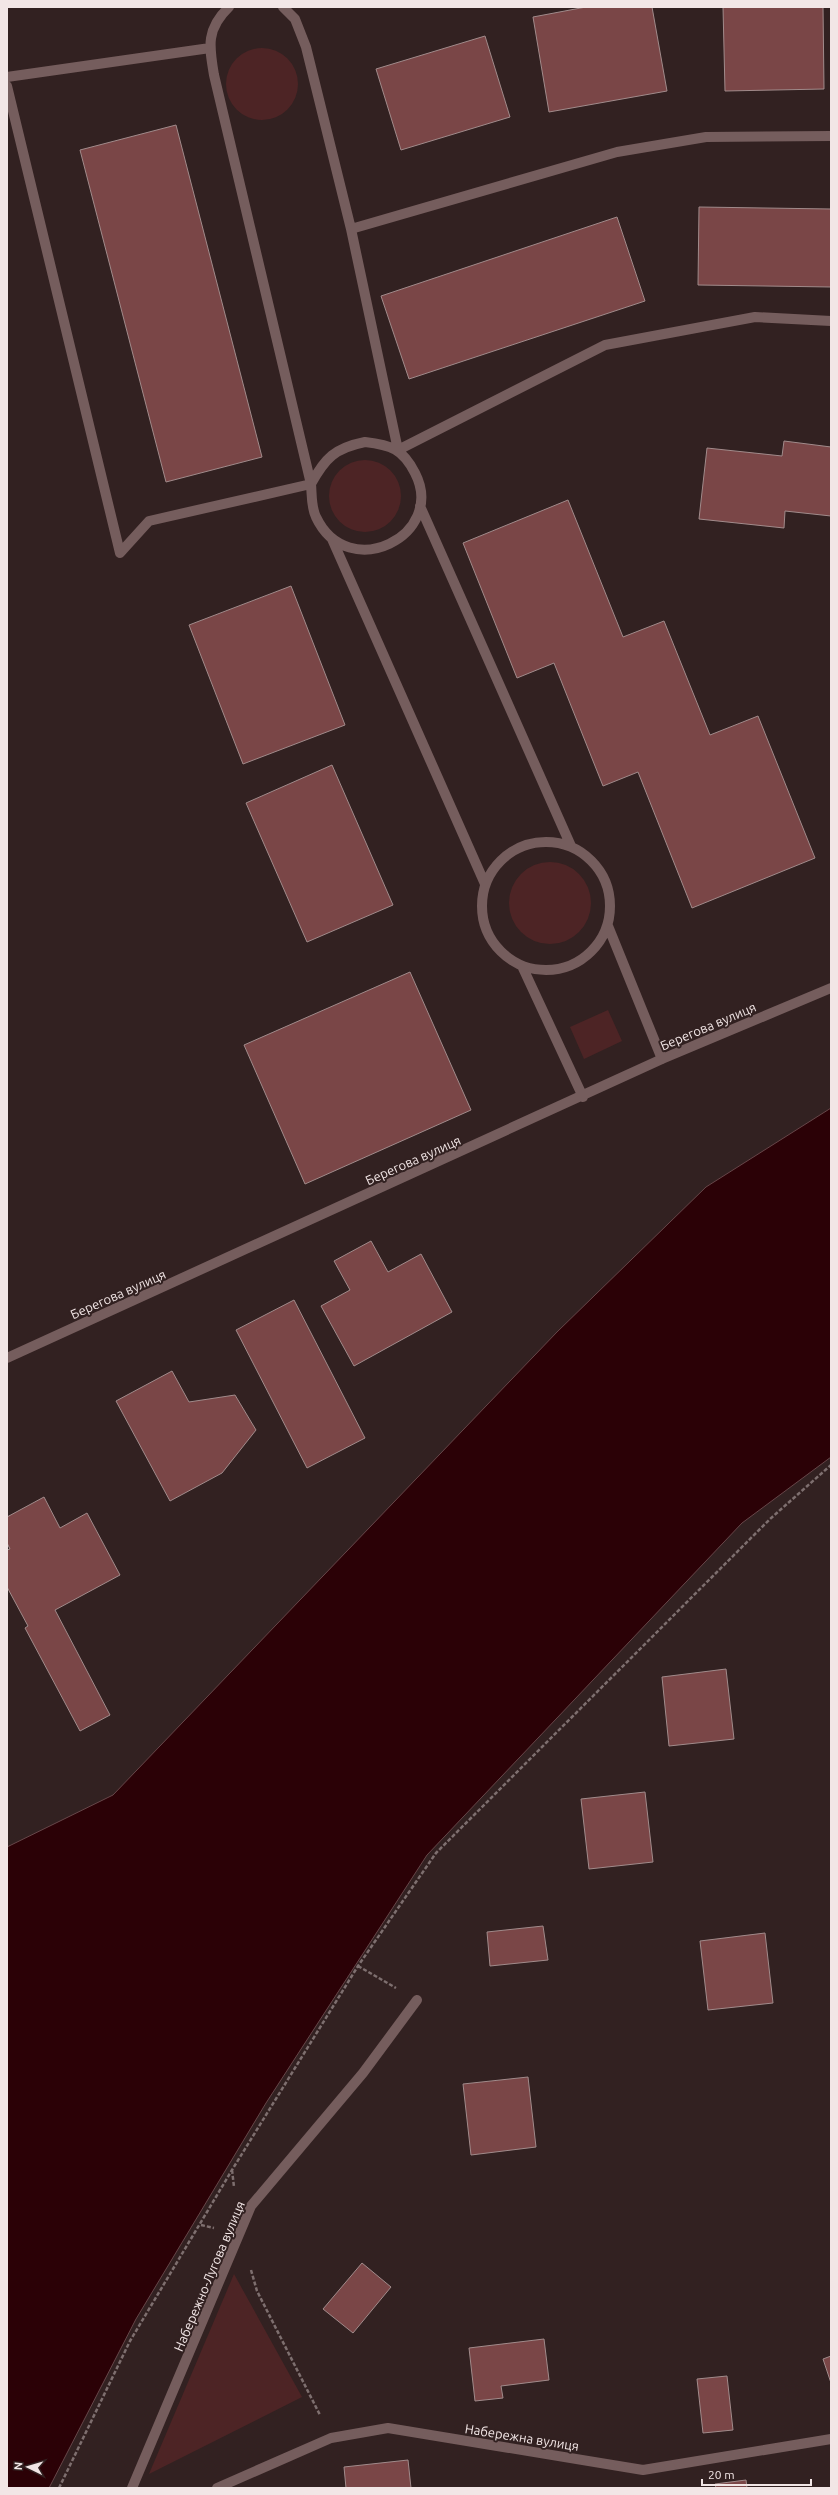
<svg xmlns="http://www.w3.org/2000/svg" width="838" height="2495" viewBox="0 0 838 2495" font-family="Ubuntu,sans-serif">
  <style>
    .green { fill: #4d2425 }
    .water { fill: #2b0106; stroke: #674649 }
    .building { fill: #7a4647; stroke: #a18b8b }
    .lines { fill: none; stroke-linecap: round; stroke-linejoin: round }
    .path { stroke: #7e6f6f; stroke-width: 2.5; stroke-dasharray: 4 2; stroke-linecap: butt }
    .minor { stroke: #755d5d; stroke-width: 10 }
    .labels { text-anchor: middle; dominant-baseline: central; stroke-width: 4; stroke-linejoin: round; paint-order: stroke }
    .street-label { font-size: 13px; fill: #f2e6e6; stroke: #322121 }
  </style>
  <rect width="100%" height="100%" fill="#322121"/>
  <!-- green -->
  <path class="green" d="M226 84a36 36 0 1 1 72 0a36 36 0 1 1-72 0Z
    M329 496a36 36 0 1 1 72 0a36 36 0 1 1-72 0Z
    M509 903a41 41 0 1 1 82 0a41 41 0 1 1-82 0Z
    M608,1010L622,1041L584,1059L570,1027Z
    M234,2274L302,2397L149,2474Z"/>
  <!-- water -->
  <path class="water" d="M831,1108V1457L742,1523L427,1855L266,2103L136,2319L49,2488H7V1847L113,1795L557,1332L706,1187Z"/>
  <!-- building -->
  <path class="building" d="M586,7H652L667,91L549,112L533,17Z
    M723,7H823L824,89L725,91Z
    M485,36L510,117L401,150L376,69Z
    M176,125L262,457L166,482L80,150Z
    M699,207L831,209V287L698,285Z
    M617,217L645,301L409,379L381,296Z
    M784,441L831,447V516L785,511L784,528L699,519L707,448L782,456Z
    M568,500L623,637L664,621L710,735L758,716L815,858L692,908L638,772L603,786L554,663L517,678L463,543Z
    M291,586L345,725L243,764L189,625Z
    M332,765L393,905L307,942L246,803Z
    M410,972L471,1110L305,1184L244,1045Z
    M371,1241L388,1272L421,1254L452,1312L354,1366L321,1306L350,1290L334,1261Z
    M294,1300L365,1438L307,1468L236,1330Z
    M172,1371L189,1402L235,1395L256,1430L222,1473L170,1501L116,1401Z
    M44,1497L60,1528L87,1513L120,1575L55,1610L110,1715L80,1731L25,1628L28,1626L7,1587V1550L10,1549L7,1543V1517Z
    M726,1669L734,1739L669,1746L662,1677Z
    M645,1792L653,1862L589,1869L581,1799Z
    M543,1926L548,1960L490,1966L487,1932Z
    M765,1933L773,2003L708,2010L700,1941Z
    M528,2077L536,2147L471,2155L463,2084Z
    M362,2263L391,2287L353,2333L323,2309Z
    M544,2339L549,2380L501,2386L503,2398L475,2401L469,2348Z
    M831,2356V2383L823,2359Z
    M727,2376L733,2430L703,2433L697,2379Z
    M408,2460L411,2488H346L344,2467Z
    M746,2480L747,2488H716L715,2484Z"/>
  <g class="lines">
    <!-- path -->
    <path class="path" d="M358,1966L396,1988
      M232,2170L234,2187
      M201,2225L214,2228
      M251,2270L257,2291L320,2415
      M59,2488L130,2341L232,2170L358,1966L436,1853L770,1519L831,1465"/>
    <!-- minor -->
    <path class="minor" d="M283,7L295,19L306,47L351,229L617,152L706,137L831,136
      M7,77L210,48
      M7,86L120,553
      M351,229L398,450L605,345L755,317L831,321
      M365,442C391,445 403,449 415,473C447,535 348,585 316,517C311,507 312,495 311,484C325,458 335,448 365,442Z
      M420,506L571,846
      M332,539L485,884
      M120,553L149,521L311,484L214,75C209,46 206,29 229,7
      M482 906a64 64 0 1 1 128 0a64 64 0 1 1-128 0Z
      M608,926L662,1059
      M522,966L583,1097
      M7,1358L662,1059L831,988
      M132,2488L251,2206L363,2073L417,2000
      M217,2488L331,2438L388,2428L643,2470L831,2439"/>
  </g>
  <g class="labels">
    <!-- street labels -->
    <g class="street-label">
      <text transform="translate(708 1026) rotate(-23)">Берегова вулиця</text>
      <text transform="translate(413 1160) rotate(-24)">Берегова вулиця</text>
      <text transform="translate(118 1294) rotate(-24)">Берегова вулиця</text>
      <text transform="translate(209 2276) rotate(-67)">Набережно-Лугова вулиця</text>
      <text transform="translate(522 2437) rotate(9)">Набережна вулиця</text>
    </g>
  </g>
  <!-- border -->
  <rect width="838" height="2495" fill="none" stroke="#f2e6e6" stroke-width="16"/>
  <!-- north arrow -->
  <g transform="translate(28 2467) rotate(275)" stroke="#322121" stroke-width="3" paint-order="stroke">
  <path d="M0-3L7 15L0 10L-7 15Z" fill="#f2e6e6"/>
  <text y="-6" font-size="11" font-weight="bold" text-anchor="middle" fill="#f2e6e6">N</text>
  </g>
  <!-- scale -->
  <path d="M702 2479v6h109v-6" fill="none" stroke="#f2e6e6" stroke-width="2"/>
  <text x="708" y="2479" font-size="12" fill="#f2e6e6" stroke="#322121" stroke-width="3" paint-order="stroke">20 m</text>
</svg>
